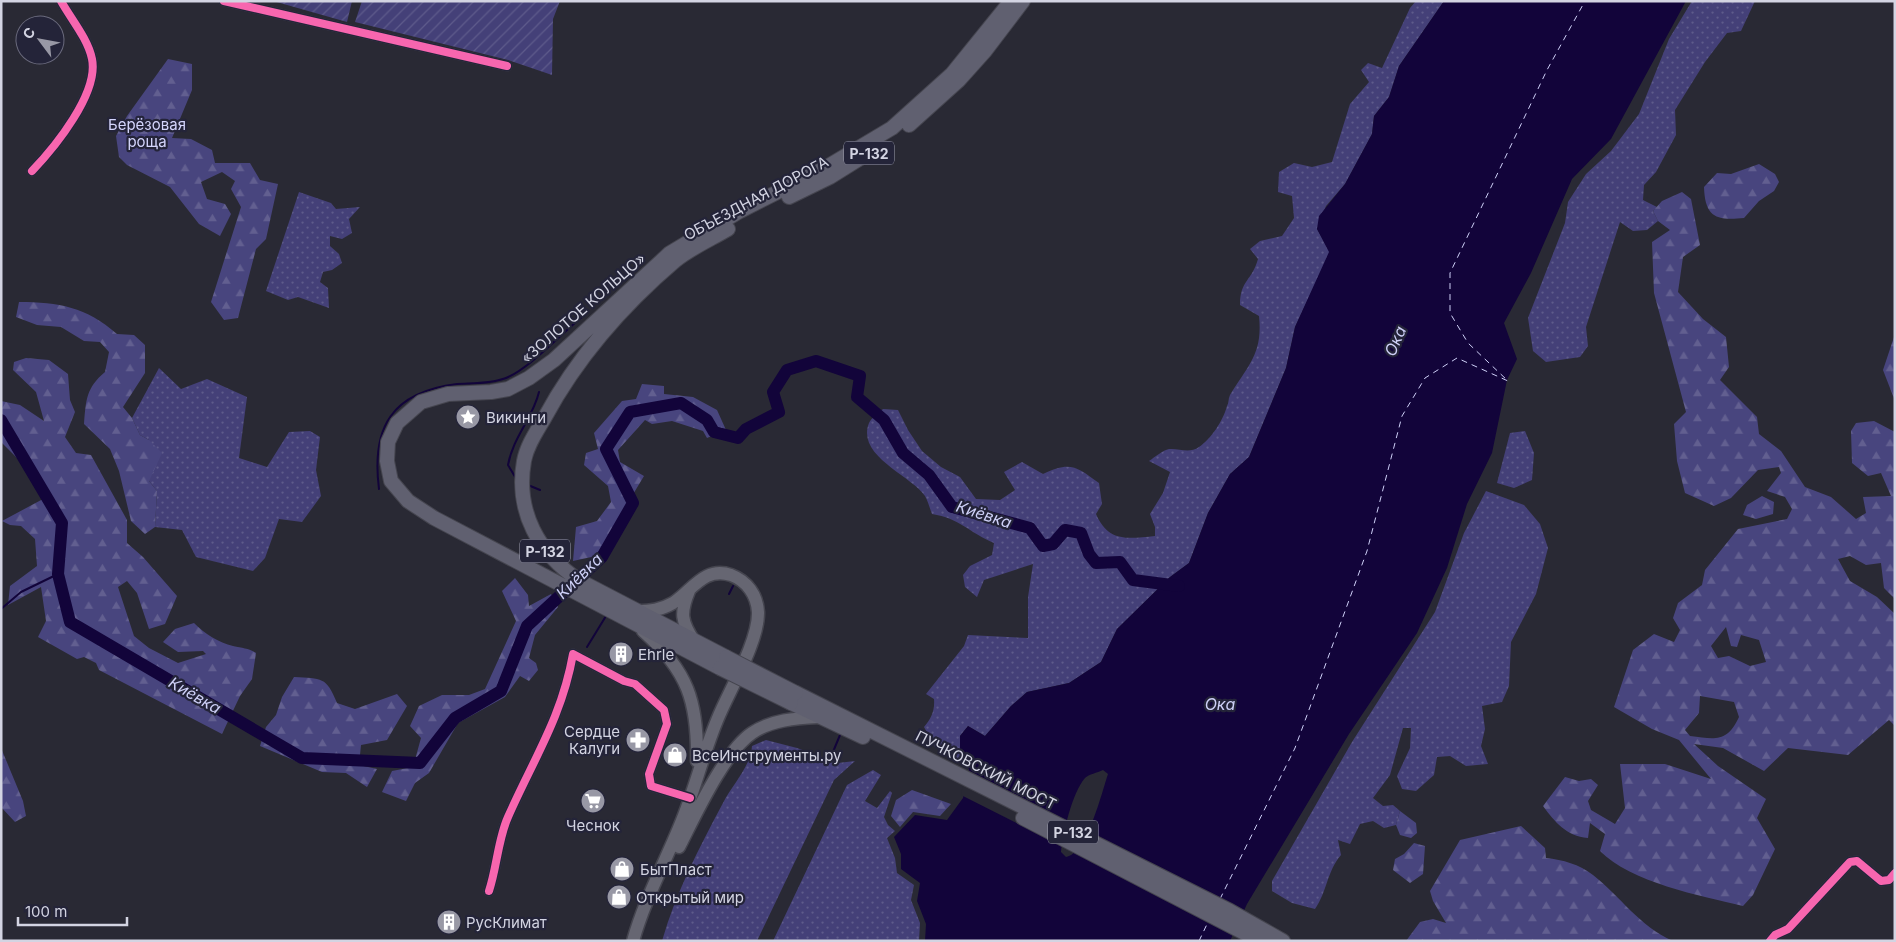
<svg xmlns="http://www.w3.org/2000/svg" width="1896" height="942" viewBox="0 0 1896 942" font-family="Inter,sans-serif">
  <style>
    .grass { fill: url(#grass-dots) }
    .forest { fill: url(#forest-firs); fill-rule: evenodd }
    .garden { fill: url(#garden-furrows) }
    .water { fill: #12043a; fill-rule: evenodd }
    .pier { fill: #292934 }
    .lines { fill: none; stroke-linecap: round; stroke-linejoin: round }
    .stream { stroke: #12043a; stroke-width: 2 }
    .river { stroke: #12043a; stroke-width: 12 }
    .ferry { stroke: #ced0f7; stroke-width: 1; stroke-dasharray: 6 5; stroke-linecap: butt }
    .minor-casing { stroke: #45454f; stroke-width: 11 }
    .secondary-casing { stroke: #45454f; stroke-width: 15 }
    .trunk-casing { stroke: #45454f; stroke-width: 16 }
    .minor { stroke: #64646e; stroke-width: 9 }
    .secondary { stroke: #666672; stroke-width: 12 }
    .trunk { stroke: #606070; stroke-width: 14 }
    .trunk-bridge-casing { stroke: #45454f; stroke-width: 16; stroke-linecap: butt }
    .trunk-bridge { stroke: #606070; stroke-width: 14 }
    .cycleway-casing { stroke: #242439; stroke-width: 11 }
    .cycleway { stroke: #f766af; stroke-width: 8 }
    .labels { text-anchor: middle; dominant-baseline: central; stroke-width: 4.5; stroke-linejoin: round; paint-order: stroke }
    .shield { fill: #242439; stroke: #9e9faf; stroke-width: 1 }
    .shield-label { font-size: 14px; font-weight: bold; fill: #d3d4e2 }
    .park-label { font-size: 15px; fill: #d4d5fc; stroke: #242439 }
    .street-label { font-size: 15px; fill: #d3d4e2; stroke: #242439 }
    .poi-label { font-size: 15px; fill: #d3d4e2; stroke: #242439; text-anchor: start }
    .water-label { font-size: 16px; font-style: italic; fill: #ced0f7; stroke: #242439 }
  </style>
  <defs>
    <pattern id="grass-dots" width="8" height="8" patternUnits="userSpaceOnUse" patternTransform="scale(1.25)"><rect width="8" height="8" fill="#444078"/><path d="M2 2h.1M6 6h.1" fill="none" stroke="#5e5b8b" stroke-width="1.8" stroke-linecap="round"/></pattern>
    <pattern id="forest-firs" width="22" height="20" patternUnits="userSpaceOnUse" patternTransform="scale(1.25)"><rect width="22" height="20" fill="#48457e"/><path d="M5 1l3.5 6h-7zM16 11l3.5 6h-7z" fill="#625f90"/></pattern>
    <pattern id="garden-furrows" width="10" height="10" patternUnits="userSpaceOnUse" patternTransform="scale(1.25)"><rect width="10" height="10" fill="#444078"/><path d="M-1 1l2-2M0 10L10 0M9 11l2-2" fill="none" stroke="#5e5b8b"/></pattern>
  </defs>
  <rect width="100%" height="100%" fill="#292934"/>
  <!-- grass -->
  <path class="grass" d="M1416,1H1444L1399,66L1389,97L1374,116L1372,134L1345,184L1326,206L1317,229L1330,252L1295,327L1286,368L1249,457L1230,474L1208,513L1189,563L1170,577L1117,629L1101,662L1069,683L1027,692L1011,706L985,736L968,726L960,736V760L935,747L924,727C931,719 935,711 934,699L926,694L964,646L968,635L1028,638V597L1033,564L984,580L977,597L965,587L963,575L970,566L992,555L994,543C970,533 959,518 932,514C930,509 928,501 925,496C911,475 856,456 869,423C871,418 879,413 883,409L898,410L908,430L922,451L941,467L960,477L976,499L1000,500L1015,490L1004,472L1022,462L1043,474C1070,461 1076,466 1099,483L1102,504L1096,514C1108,542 1127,539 1155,536V527L1150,514L1163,493L1170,472L1149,461C1155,457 1163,450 1169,449C1179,448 1189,454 1199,447C1211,439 1223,421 1227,406C1229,403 1228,399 1230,395C1248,365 1263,354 1259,316L1240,305C1240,280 1252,281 1258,259L1250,249L1260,241L1282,236L1294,218L1292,196L1278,192L1279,172L1294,163L1312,167L1332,162L1350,104L1369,82L1361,70L1368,63L1382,68L1410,8Z
    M1692,1H1755L1741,31L1727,33L1705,62L1675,110L1676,135L1656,172L1644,185L1643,200L1657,207L1653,211L1658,221L1647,230L1633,231L1620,222L1586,327L1588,346L1580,357L1546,362L1533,351L1528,318L1565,223L1568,202L1586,174L1611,151L1639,114L1669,39Z
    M299,192L331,203L336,209L360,207L349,219L352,233L342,239L330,236V246L339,254L342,263L332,270L323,272L320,282L328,288L329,308L298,297L288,300L266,291Z
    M159,368L181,389L207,379L247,397L239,458L267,467L289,432L310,431L320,437L316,470L321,496L302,522L279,519L265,558L253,571L196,557L182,530L155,527L157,491L149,481V440L140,435L132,418Z
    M1525,431L1534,453L1532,480L1514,488L1497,483L1510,433Z
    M1486,491L1524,505L1540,524L1548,548L1536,594L1511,642L1509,686L1502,702L1482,706L1485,729L1481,746L1488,764L1466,766L1450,756L1437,757L1434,775L1416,791L1402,789L1397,776L1410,748L1411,728H1403L1390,775L1373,798L1383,806L1393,805L1400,811L1396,825L1384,828L1373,821L1360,824L1350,844L1338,840L1341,855C1327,871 1327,892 1315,909L1292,903L1272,891V881L1352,742L1435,612L1464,533Z
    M766,740L797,748L838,763L855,761L834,780L757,941H662C676,892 699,848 723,803C732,785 751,766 752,746Z
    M873,770L881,775L865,801L877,808L890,791L892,793L884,817L888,825L895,831L887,838L895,858L897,873L914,885L911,900L920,923L919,941H773L847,785Z"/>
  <!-- forest -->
  <path class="forest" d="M168,59L192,64V90L172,138L191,139L212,150L215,163H250L260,180L278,184L266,239L256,249L238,318L224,320L211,302L241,207L231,189L235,181L222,172L201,182L207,199L225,204L231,214L220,236L199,224L170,187L127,165L119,157L116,136L127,116Z
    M1759,164L1775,174L1779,182L1774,191L1759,201L1744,218C1716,221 1705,217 1704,187L1717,173L1731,174Z
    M1682,192L1691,199L1700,245L1683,257L1678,292L1703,319L1726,337L1729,367L1720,380L1757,417L1759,434L1781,451L1805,487L1831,497L1856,519L1866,513L1863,497L1891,496L1881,473L1868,476L1852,463L1851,431L1856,423L1874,421L1895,432V599L1884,588L1881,563L1866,565L1850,556L1838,559L1850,581L1877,597L1895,614V726L1889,720L1848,755L1788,748L1764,771L1723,748L1694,744L1718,766L1766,799L1757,818L1775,849L1753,895L1743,906C1701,896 1630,882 1600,851L1605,834L1590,823L1588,838C1566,836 1555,822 1543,806L1565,777L1579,781L1591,779L1598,785L1588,801L1591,810L1615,824L1625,808L1620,764H1665L1711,779L1679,740L1652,729L1614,707L1633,650L1654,634L1674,642L1680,630L1673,618L1678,603L1702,585L1705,570L1738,529L1787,519L1792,509L1785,497L1767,491L1781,473L1779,467L1758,470L1731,498L1714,506L1685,493L1677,461L1674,424L1686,412L1654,293L1652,242L1670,230L1658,221L1653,211L1662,201ZM1726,627L1731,646L1737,647L1741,635L1759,640L1766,662L1750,666L1729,656L1718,658L1711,646ZM1700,696L1734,702L1739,717C1727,743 1715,739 1690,736L1685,730L1699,713Z
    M19,302C59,302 86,307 117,334L134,335L145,345V373L123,407L132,418L140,435L149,440L162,453L149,481L157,491L155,527L145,534L131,521L119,471L110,449L84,424C86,400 86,388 105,372L109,352L100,342L84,341L61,327L37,325L16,317Z
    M1895,334V401L1883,370Z
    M26,358L49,360L68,374L70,400L75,412L65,437L76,453L91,455L127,520V543L143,557L177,596L165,624L149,629L137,593L127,581L118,587L134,636L149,648L178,663L206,654L203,651L178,652L163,642L175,629L194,623C204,633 219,643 233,646C242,648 248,648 256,653L252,679L240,696L222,734L99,670L96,663L84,657L77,659L38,637L46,621L41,587L8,605L10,586L37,566L35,539L21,526L10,525L2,521L43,499L29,470L1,442V401L20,405L44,421L36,392L13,370L14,362Z
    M642,384L664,386V394L693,397L717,410L726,430L707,438L703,431L672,421L652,424L645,420L618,450L620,462L644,476L596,556L573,561L576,527L597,521L611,502L608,486L584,465L586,453L598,449L594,433L622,401L636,399Z
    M1762,496L1774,502L1773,514L1756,519L1743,515L1747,505Z
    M515,578L528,595L529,606L551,594L558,607L535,635L529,658L536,663L538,670L529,681L520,676L505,697L458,723L429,773L415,783L406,801L382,792L392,771L413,767L421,738L410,726L419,706L442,695H469L485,689L516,621L502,591Z
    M294,677C322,679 326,676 337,703L355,709L397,694L407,706L387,740L361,745L359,765L377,769L367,787L346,773L322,772L260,746L266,727L276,715L282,697Z
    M1,748L23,801L26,816L15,822L1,807Z
    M912,790L951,804L940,816L913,812L900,827L891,816L896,800Z
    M1400,811L1416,823L1417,833L1411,838L1400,835L1396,825Z
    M1521,826L1545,848L1546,858C1563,860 1579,864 1593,875C1621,897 1639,926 1673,941H1406L1420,922L1433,919L1446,923L1433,901L1430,891L1460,840Z
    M1414,843L1425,846L1423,874L1410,883L1393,870L1395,859L1404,854Z"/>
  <!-- garden -->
  <path class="garden" d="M273,1H352L347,22Z
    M362,1H560L553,19L552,75L508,60L355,22Z"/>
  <!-- water -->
  <path class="water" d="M1444,1H1686L1611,139L1572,179L1531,273L1504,323L1517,359L1507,380L1492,453L1467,504L1447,568L1417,633L1349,734L1247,904L1230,941H925L926,924L917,901L920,883L901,869V854L894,837L915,815L947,820L963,798L969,769L960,760V736L968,726L985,736L1011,706L1027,692L1069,683L1101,662L1117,629L1170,577L1189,563L1208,513L1230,474L1249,457L1286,368L1295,327L1329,252L1317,229L1319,216L1345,184L1372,134L1374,116L1389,97L1399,66ZM1103,770L1108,774C1102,792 1087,854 1066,857L1061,852C1063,833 1072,793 1085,778C1089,774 1097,773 1103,770Z"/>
  <!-- pier -->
  <path class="pier" d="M966,769L1069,822L1064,847L961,795Z"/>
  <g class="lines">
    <!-- stream -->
    <path class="stream" d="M517,480L508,465C513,437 533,418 539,392
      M528,485L540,490
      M379,489C371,427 392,392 457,384C472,383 491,384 506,378C530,368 562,333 583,316
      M729,594L733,586
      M1,609L21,592L58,574
      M587,647L606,616
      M828,764L840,735"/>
    <!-- river -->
    <path class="river" d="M1,420L62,523L58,574L70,622L302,758L420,763L455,718L501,691L527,626L602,557L633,503L606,449L630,412L681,403L707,420L714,432L738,438L746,429L779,412L773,392L787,370L816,361L860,376L857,397L884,420L903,453L929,475L952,507L1030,528L1043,546L1053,544L1065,530L1081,533L1089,554L1096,563L1120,562L1133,580L1179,586"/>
    <!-- ferry -->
    <path class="ferry" d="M1220,899L1295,748L1367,551L1402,416L1425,378L1457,358L1508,381L1468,343L1450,313V273L1547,70L1585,1
      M1199,941L1209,920"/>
    <defs>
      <path id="minor" d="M224,1L507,66
        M32,171C55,147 99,93 92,59C88,39 71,19 61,1
        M489,891C497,867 498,839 508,817C533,760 562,717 573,654L624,681L635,684L664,710L667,724L649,774L651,786L690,798
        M1770,941L1775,935L1788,929L1850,862L1857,861L1881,881L1889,880L1895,873"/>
      <path id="secondary" d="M689,591C680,613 681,621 694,641
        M643,631C688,671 698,702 697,761
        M679,847C695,816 724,752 752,733C771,720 796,718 819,717
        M633,941C645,898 667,859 683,818C696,785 704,751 718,718C729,691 759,641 758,612C757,595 747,581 731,575C704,566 692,591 673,603C661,610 650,611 637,611"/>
      <path id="trunk" d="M909,125L959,80L985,51L1023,1
        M789,197L830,177L862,157
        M726,657L580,581C539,554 515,512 524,461C527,445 537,431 545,417C578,356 623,305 676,260C691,248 711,239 728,229
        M720,668L434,518L408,501L391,481L387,461L388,442L397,423L421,402L448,394L491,392L508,389L529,378L554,360L670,253L740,211L825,168L892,128L952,74L1011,1
        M796,693L1230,911L1283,941
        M791,703L863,737
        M1023,818L1260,941"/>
    </defs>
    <!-- minor casing -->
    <use href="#minor" class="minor-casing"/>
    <!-- secondary casing -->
    <use href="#secondary" class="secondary-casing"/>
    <!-- trunk casing -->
    <use href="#trunk" class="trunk-casing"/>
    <!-- minor -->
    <use href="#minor" class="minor"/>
    <!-- secondary -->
    <use href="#secondary" class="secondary"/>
    <!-- trunk -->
    <use href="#trunk" class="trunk"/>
    <defs>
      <path id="trunk-bridge" d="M726,657L796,693
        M720,668L791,703"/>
    </defs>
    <!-- trunk-bridge casing -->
    <use href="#trunk-bridge" class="trunk-bridge-casing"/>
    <!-- trunk-bridge -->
    <use href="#trunk-bridge" class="trunk-bridge"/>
    <defs>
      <path id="cycleway" d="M224,1L507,66
        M32,171C55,147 99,93 92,59C88,39 71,19 61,1
        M489,891C497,867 498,839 508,817C533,760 562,717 573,654L624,681L635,684L664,710L667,724L649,774L651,786L690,798
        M1770,941L1775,935L1788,929L1850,862L1857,861L1881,881L1889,880L1895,873"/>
    </defs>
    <!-- cycleway casing -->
    <use href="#cycleway" class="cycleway-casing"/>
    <!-- cycleway -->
    <use href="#cycleway" class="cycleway"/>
  </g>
  <!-- icons -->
  <defs>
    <symbol id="sight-disc" viewBox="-11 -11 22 22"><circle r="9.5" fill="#9898a5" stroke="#242439"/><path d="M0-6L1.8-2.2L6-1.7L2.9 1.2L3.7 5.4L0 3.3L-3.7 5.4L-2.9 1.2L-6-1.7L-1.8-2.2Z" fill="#fff"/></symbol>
    <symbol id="building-disc" viewBox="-11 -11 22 22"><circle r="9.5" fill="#9898a5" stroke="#242439"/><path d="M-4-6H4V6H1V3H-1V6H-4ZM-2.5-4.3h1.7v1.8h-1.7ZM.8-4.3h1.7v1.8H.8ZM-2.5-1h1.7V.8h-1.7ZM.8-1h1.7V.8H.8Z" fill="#fff"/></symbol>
    <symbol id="pharmacy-disc" viewBox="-11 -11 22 22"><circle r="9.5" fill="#9898a5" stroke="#242439"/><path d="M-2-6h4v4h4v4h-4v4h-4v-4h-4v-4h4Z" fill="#fff"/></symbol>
    <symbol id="shop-disc" viewBox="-11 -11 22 22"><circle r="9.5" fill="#9898a5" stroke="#242439"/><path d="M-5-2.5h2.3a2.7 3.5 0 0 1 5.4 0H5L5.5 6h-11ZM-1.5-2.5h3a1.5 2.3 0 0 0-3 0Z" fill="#fff"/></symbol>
    <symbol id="supermarket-disc" viewBox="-11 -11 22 22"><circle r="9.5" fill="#9898a5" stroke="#242439"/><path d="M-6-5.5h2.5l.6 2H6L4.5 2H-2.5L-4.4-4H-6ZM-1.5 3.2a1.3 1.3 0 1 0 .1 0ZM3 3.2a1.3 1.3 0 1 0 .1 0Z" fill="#fff"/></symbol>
  </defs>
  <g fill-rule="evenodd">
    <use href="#sight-disc" x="454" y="403" width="28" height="28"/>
    <use href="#building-disc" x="607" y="640" width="28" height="28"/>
    <use href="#pharmacy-disc" x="624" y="726" width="28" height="28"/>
    <use href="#shop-disc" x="661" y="741" width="28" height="28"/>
    <use href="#supermarket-disc" x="579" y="787" width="28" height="28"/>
    <use href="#shop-disc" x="608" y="855" width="28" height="28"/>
    <use href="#shop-disc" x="605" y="883" width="28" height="28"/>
    <use href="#building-disc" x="435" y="908" width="28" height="28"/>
  </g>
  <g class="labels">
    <!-- shield labels -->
    <g class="shield">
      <rect x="844" y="141.5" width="50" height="23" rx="4"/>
      <rect x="520" y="539.5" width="50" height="23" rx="4"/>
      <rect x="1048" y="820.5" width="50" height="23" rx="4"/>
    </g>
    <g class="shield-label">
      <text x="869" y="153">Р-132</text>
      <text x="545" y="551">Р-132</text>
      <text x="1073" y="832">Р-132</text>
    </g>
    <!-- park labels -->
    <g class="park-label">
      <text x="147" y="124">Берёзовая<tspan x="147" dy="17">роща</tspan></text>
    </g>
    <!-- street labels -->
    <g class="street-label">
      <text transform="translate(756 198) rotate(-28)">ОБЪЕЗДНАЯ ДОРОГА</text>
      <text transform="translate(583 308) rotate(-41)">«ЗОЛОТОЕ КОЛЬЦО»</text>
      <text transform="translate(986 770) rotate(27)">ПУЧКОВСКИЙ МОСТ</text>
    </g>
    <!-- poi labels -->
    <g class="poi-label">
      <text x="486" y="417">Викинги</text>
      <text x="638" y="654">Ehrle</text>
      <text x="620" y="731" text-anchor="end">Сердце<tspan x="620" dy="17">Калуги</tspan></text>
      <text x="692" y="755">ВсеИнструменты.ру</text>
      <text x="593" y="825" text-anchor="middle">Чеснок</text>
      <text x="640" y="869">БытПласт</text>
      <text x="636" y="897">Открытый мир</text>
      <text x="466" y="922">РусКлимат</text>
    </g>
    <!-- water labels -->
    <g class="water-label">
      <text transform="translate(1395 341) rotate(-67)">Ока</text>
      <text transform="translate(984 514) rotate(18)">Киёвка</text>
      <text transform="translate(579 576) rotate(-44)">Киёвка</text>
      <text transform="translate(195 695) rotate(30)">Киёвка</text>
      <text x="1220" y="704">Ока</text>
    </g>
  </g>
  <!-- border -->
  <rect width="1896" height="942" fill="none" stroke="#d3d4e2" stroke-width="5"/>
  <!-- north arrow -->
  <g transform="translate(40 40) rotate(302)"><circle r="24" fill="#242439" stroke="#6a6a7d"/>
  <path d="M0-4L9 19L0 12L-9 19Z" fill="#9898a5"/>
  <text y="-8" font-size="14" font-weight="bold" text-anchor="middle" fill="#d3d4e2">С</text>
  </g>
  <!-- scale -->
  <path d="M18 917v8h109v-8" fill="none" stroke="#d3d4e2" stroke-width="2.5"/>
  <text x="25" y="917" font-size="15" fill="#d3d4e2" stroke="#242439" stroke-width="4" paint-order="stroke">100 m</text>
</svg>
